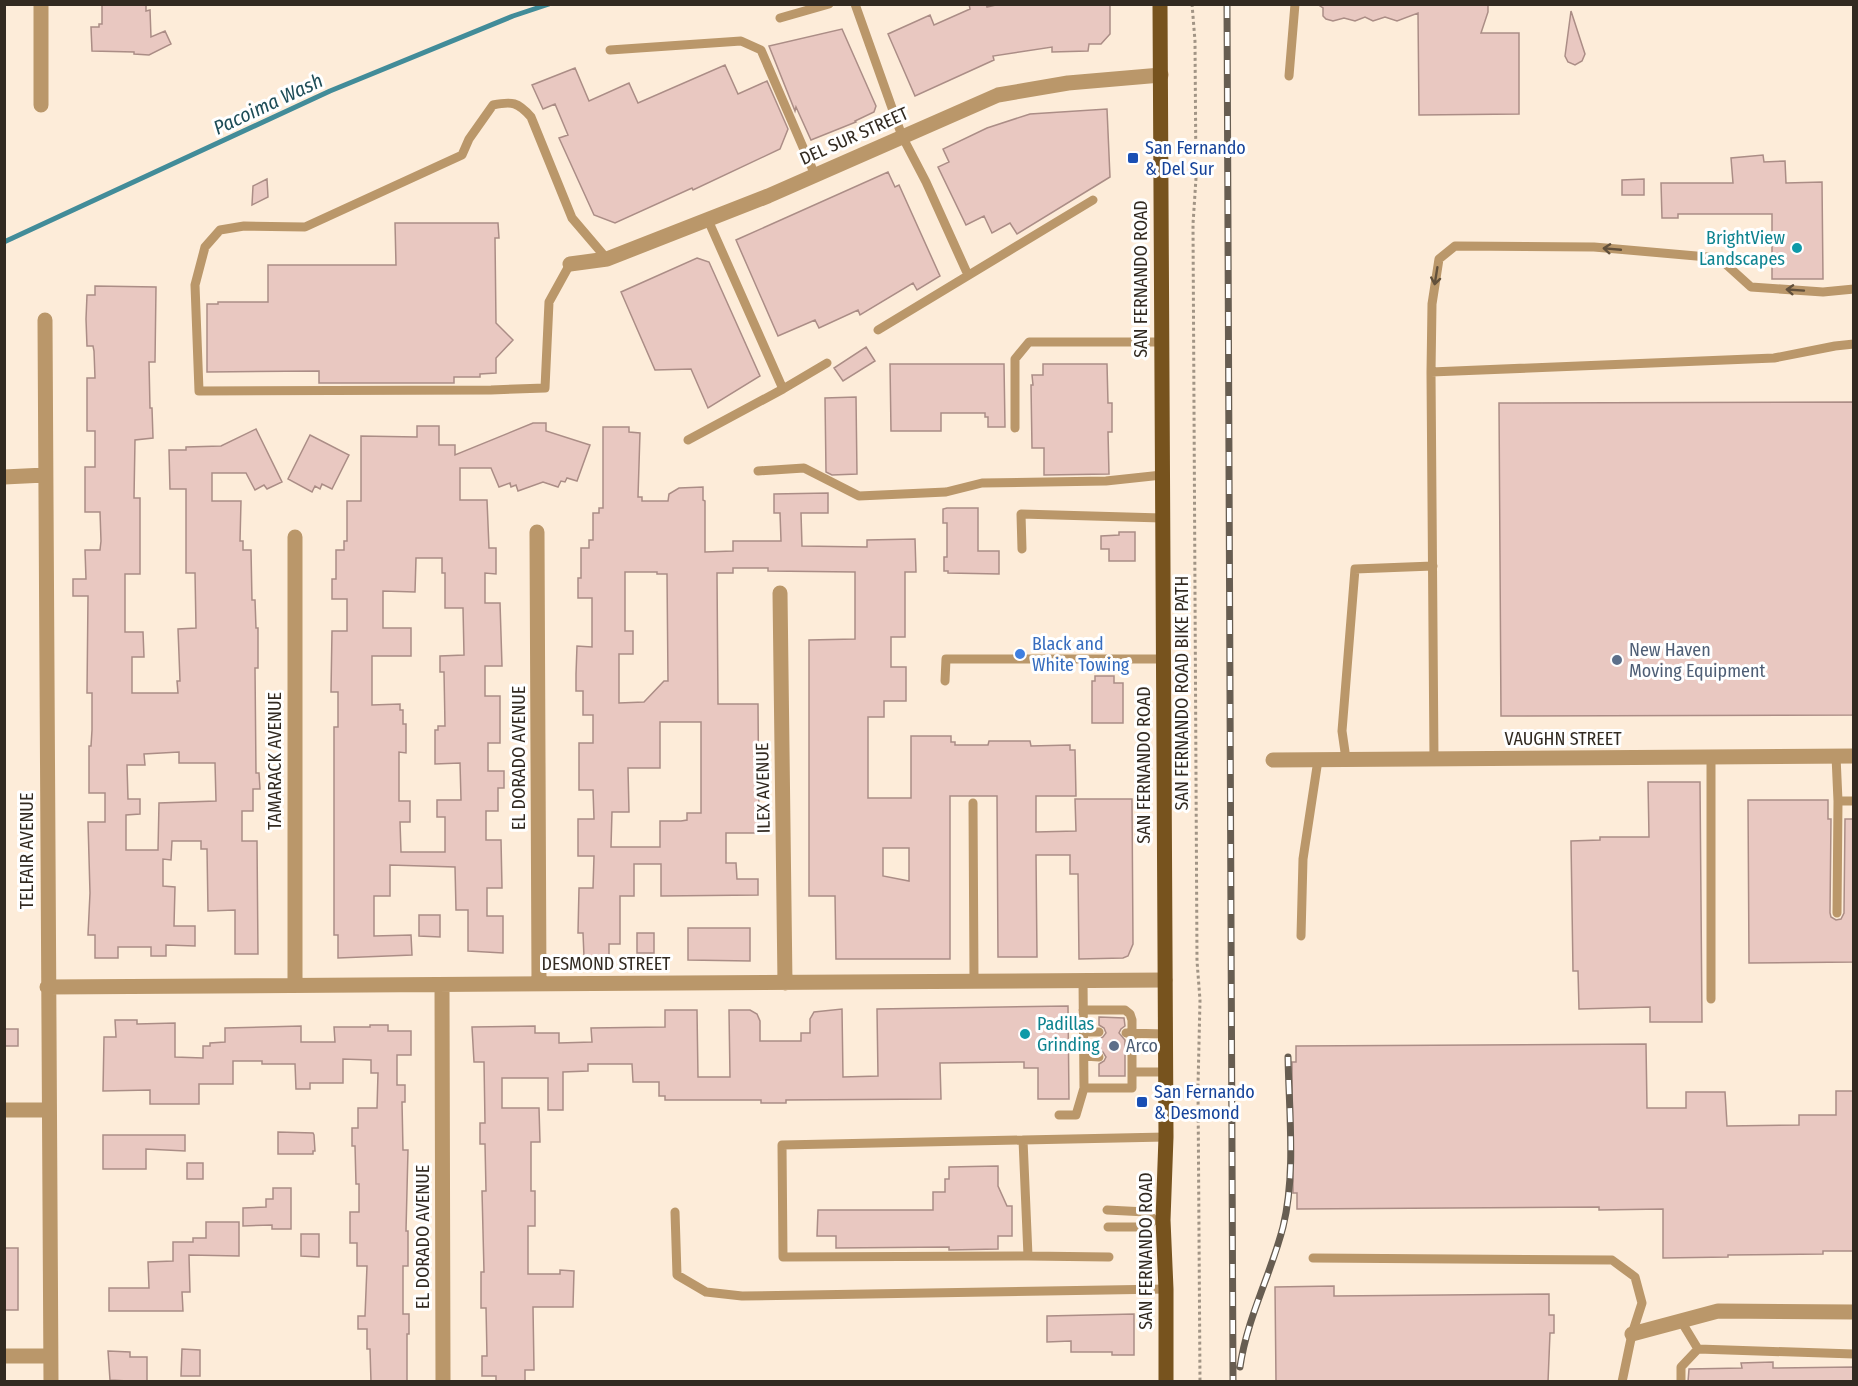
<svg xmlns="http://www.w3.org/2000/svg" width="1858" height="1386" viewBox="0 0 1858 1386" font-family="'Fira Sans Condensed',sans-serif">
  <style>
    .lines { fill: none; stroke-linecap: round; stroke-linejoin: round }
    .stream { stroke: #428c99; stroke-width: 5 }
    .building { fill: #e9c8c1; stroke: #ab8d86; stroke-width: 1.5; fill-rule: evenodd }
    .path { stroke: #a19485; stroke-width: 3; stroke-dasharray: 3 3; stroke-linecap: butt }
    .service { stroke: #ba976a; stroke-width: 9 }
    .minor { stroke: #ba976a; stroke-width: 15 }
    .primary { stroke: #77531e; stroke-width: 15 }
    .rail-casing { stroke: #675d51; stroke-width: 7 }
    .rail { stroke: #fff; stroke-width: 4.5; stroke-dasharray: 14; stroke-linecap: butt }
    .oneway { stroke: #62503b }
    .transit-dot { fill: #1a4fb4; stroke: #fff; stroke-width: 2 }
    .culture-dot { fill: #0f9aa8; stroke: #fff; stroke-width: 2 }
    .shop-dot { fill: #3f7fe0; stroke: #fff; stroke-width: 2 }
    .service-dot { fill: #5c6f8a; stroke: #fff; stroke-width: 2 }
    .labels { text-anchor: middle; dominant-baseline: central; stroke-width: 6; stroke-linejoin: round; paint-order: stroke }
    .street-label { font-size: 18px; fill: #322a21; stroke: #fff }
    .transit-label { font-size: 18px; fill: #164399; stroke: #fff; text-anchor: start }
    .culture-label { font-size: 18px; fill: #0d838f; stroke: #fff; text-anchor: end }
    .shop-label { font-size: 18px; fill: #366cbe; stroke: #fff; text-anchor: start }
    .service-label { font-size: 18px; fill: #4e5e75; stroke: #fff; text-anchor: start }
    .water-label { font-size: 20px; font-style: italic; fill: #1d4c57; stroke: #fff }
  </style>
  <rect width="100%" height="100%" fill="#fdecd9"/>
  <g class="lines">
    <!-- stream -->
    <path class="stream" d="M4,242L330,91L513,16L549,4"/>
  </g>
  <!-- building -->
  <path class="building" d="M102,4H146V11L150,10L151,37L165,31L171,44L149,55L134,54V52L92,51L91,27H99V24H102Z
    M969,4H986L987,7L1000,4H1110V34L1101,44H1089L1088,51L1052,52V47L993,56L994,60L915,96L888,34L930,15L934,25L970,9Z
    M1317,4H1488V12L1481,33H1519V114L1419,115L1418,13L1397,21L1385,17L1373,21L1365,17L1355,21L1344,18L1333,21L1326,19L1323,16V8Z
    M1571,11L1585,54L1582,61L1575,65L1568,62L1565,56Z
    M842,29L876,106L874,112L855,121L856,122L811,140L796,107L795,111L769,46Z
    M725,65L738,94L767,81L788,129L780,149L693,190L692,188L615,223L594,215L559,138L568,135L555,104L543,109L532,85L575,68L589,101L629,83L638,103Z
    M1107,109L1110,177L1017,234L1010,223L992,233L984,216L966,225L938,167L949,162L943,149L987,128L1030,114Z
    M1763,155L1764,162L1785,161L1786,183L1822,182L1823,279H1772V214H1678V218H1662L1661,183H1733L1731,158Z
    M888,172L895,187L899,185L940,276L917,290L913,283L860,315L858,310L819,328L815,320L778,336L736,240Z
    M267,179L268,197L252,205L253,186Z
    M1644,179V195H1622V180Z
    M395,223H498L499,238H495L496,323L513,340L496,358V373L480,374V377H454V383H319V371L207,372V304H218V302H268V265H396Z
    M697,258L709,262L760,376L708,408L691,369L655,370L621,292Z
    M95,286L156,287L155,362H149L150,408H152L153,438L135,440L134,498H140V574H125V632H143L144,657H132V693H178L177,681H180L178,629L196,628L195,573H186V489H170L169,450H186V447L221,446L256,429L282,482L267,489L264,485L255,490L246,473H212V501H241L240,541H243V550H251L252,600H255L256,628H258V668H255L256,773H259L260,789H253V811H242V841H257L258,954H235V910L208,911L207,849H201V841H172L171,860L163,859V886L175,887L174,926H195V946L166,945V956H151V947H118V958H95V935H88L90,893L88,822H105V793H89V746H91L92,730V693H87L88,596H73V579H86L85,550H100L101,541L100,512H85V467H95V431H87V378H95L94,351L93,346H87L86,319L87,295H95ZM179,752V763H215L216,801L159,803L158,850H126V815L140,814V799H128L127,765H145L144,754Z
    M866,347L875,361L843,381L834,368Z
    M890,364H1004L1005,427H988V417H985V413H941V431H891Z
    M1043,364H1107L1108,403H1112V432H1108L1109,474L1044,475V448H1032L1031,385H1033L1032,375H1043Z
    M856,397L857,474L832,475L826,472L825,398Z
    M1854,402V715L1501,716L1499,403Z
    M533,423H546V431L590,445L577,481L567,478L565,482L561,481L558,487L543,482L518,491L516,485L511,487L510,483L499,487L491,468H460V500H487L489,548H496V574L485,573V603H500L502,666H485V696H500V743H488V771H504V788H498V811H486V840H501L502,888H487V916H503V953L468,951V910H456L455,867L390,865V896H374V936L411,935L412,955L338,958V935H334V727H338V692H331L332,631H347V599H332V579H336V550H344V541H347V501H361V436L417,437V426H439V445H455V455ZM416,558H442V573H445V608H463L464,655L440,656V672H444L445,726H438V730H435V764L460,763L461,800H437V817H445V852H401L400,822H410V801H399V752L406,753V724H403V710H400V704L372,705V656H411V628H383V591L415,592Z
    M603,427H629V432L640,433L638,497H642V501H668L669,494L679,488L703,487V500L705,501V552L733,551V541H781L780,513H774V494L828,493V513H801L802,546L867,547V540L915,539L916,572H905V637H891V667H906V701H884V717H868V798H911V736H951V742H955V745H988L989,741H1030L1031,746L1070,745V750H1075L1076,796H1036V832L1076,831L1075,799H1132L1133,944L1128,956L1123,958L1079,959L1078,874H1070V855H1036L1037,957H998L997,796H950V959H836L835,896H809V640L855,639V572L768,571V568H733V573H717L718,704H758L759,833H726V863H736L737,879H758V895L661,896V864H634V896H620V944H609V957H584L583,933H578L579,888H593L594,856H578V819H594L593,790H579V743H593V715H583V691H576V674L577,646L592,647V598H578V578H581V548H589V540H593V513H599V508H603ZM625,572H657V574H667L668,681H664L644,702L619,703V654H633V631H625ZM660,722H701V813H687V820L681,821H660V847H611L612,812H629L628,768H660ZM883,848H909V881L883,876Z
    M310,435L349,455L332,489L322,484L320,489L315,486L312,492L288,479Z
    M947,508H978V551H999V574L948,573V571H944V557H947V523H943V509Z
    M1119,532H1135V561H1109V549H1101V536L1119,535Z
    M1095,676H1114V683H1123V723H1092V681H1095Z
    M1648,782H1700L1702,1022H1650V1007L1579,1009L1578,971H1573L1571,841L1600,840V837H1649Z
    M1748,800H1828V819H1831L1830,913L1831,917L1836,920L1841,919L1844,913L1845,819H1854V962L1749,963Z
    M419,915H440V937L419,936Z
    M688,928H750V961L688,960Z
    M637,933H654V953H637Z
    M1068,1006L1069,1099H1038V1068H1024V1062L940,1063L941,1099L786,1100V1103H761V1100H665V1096H659V1082H633L632,1064H588V1071L563,1072V1110H548V1078H502V1108H539L540,1142H531V1191H535V1226H528V1274H560V1270L574,1271L573,1307H533L534,1370H525V1382H496V1376H482V1356H487L486,1308H481V1272H484L482,1191H486L485,1144H480V1123H485L484,1062H474L472,1027L535,1026V1033H559V1043L592,1042L591,1028L665,1027V1010H697L698,1077H730L729,1010H750L757,1014L760,1021V1041H801V1033H810V1019L814,1012L842,1009L843,1077L878,1076L877,1009Z
    M1099,1017L1124,1018L1125,1026L1121,1029L1119,1033L1125,1040V1076H1099V1064L1104,1061L1106,1057L1103,1052L1099,1050V1039L1103,1037L1106,1033L1104,1028L1099,1025Z
    M115,1020H137V1024L175,1023V1057L203,1058V1046H210V1043L225,1042V1028L301,1026V1042H335L334,1027H370V1025H388V1031H411V1055H397V1085H405V1102H402L403,1150H408L406,1231H408V1266H403V1314H409V1334H407V1382H371L370,1349H367V1329H358V1316H365L367,1266H357V1243H350V1212H359V1184H356L355,1146H352V1128H358V1108H377L378,1073H371V1060L343,1059V1083H310V1089H296L295,1064H262V1061H233V1084H199V1104H150V1090L103,1091L104,1037H116Z
    M4,1029H18V1046H4Z
    M1646,1044L1647,1108H1686V1092H1725L1727,1126L1799,1125V1115H1836V1091H1854V1251H1823V1254L1728,1255V1257L1663,1258V1209L1599,1210V1207L1297,1209V1193H1293L1292,1062H1296V1046Z
    M278,1132L313,1133L314,1135L315,1151H313V1154H278Z
    M103,1135H185V1151L146,1149V1169H103Z
    M187,1163H203V1179H187Z
    M998,1166V1186L1007,1206H1012V1236H998V1249L949,1250V1247L836,1248V1236H817L818,1210H933V1192H945V1179H949V1167Z
    M273,1188H291V1229H272V1225L243,1226V1208L266,1207V1199H273Z
    M206,1222H239V1256L189,1255L190,1292H182L183,1311H109V1288H149L148,1262L173,1261V1242H193V1238H206Z
    M301,1234H319V1257L301,1256Z
    M4,1248H18V1310H4Z
    M1334,1286V1296L1549,1294V1315H1554V1333H1550L1548,1382H1276L1275,1287Z
    M1134,1314V1355H1112V1352H1071V1341L1047,1342V1316Z
    M182,1349L200,1350V1376H181Z
    M108,1351L130,1352V1357H147V1382L110,1380Z
    M1773,1362V1368L1854,1367V1382H1688L1689,1369L1742,1368L1741,1363Z"/>
  <g class="lines">
    <!-- path -->
    <path class="path" d="M1192,4L1195,41L1196,178L1193,224L1197,961L1200,1000L1198,1086L1200,1382"/>
    <!-- service -->
    <path class="service" d="M855,4L902,136L926,182L968,275
      M780,18L829,4
      M610,50L741,41L761,50L815,175
      M1289,76L1295,4
      M570,264L549,302L545,388L491,390L199,391L195,285L205,247L220,230L244,226L305,227L462,155L469,139L493,105C512,101 518,102 531,117L572,218L607,259
      M878,330L1093,200
      M1431,372L1432,304L1439,259L1455,246L1594,247L1719,258L1751,287L1823,292L1854,289
      M783,389L827,363
      M1015,428V359L1029,342H1161
      M688,440L783,389L708,220
      M758,471L804,468L859,496L946,492L982,483L1106,481L1162,475
      M1022,549L1021,514L1162,518
      M945,681L946,659H1163
      M1836,756L1838,801
      M1711,757V999
      M1346,759L1342,731L1355,569L1433,566
      M1434,759L1431,372L1774,358L1835,346L1854,344
      M973,803L974,980
      M1837,913L1838,801H1854
      M1301,936L1303,859L1318,760
      M1083,980C1083,1016 1084,1052 1084,1088H1132V1020L1130,1014L1125,1010H1083
      M1084,1032H1099
      M1126,1033L1165,1034
      M1084,1056L1099,1057
      M1132,1072H1165
      M1059,1115H1076L1084,1088
      M1023,1140L782,1145L783,1257L1028,1256
      M1107,1210L1146,1212L1154,1220
      M675,1212L677,1275L706,1292L742,1296L1166,1289
      M1108,1227H1147L1154,1220H1163
      M1109,1257L1028,1256L1023,1140L1166,1137
      M1313,1258L1612,1260L1635,1277L1642,1303L1632,1334L1622,1382
      M1698,1349L1854,1354
      M1681,1382V1367L1698,1349L1681,1321"/>
    <!-- minor -->
    <path class="minor" d="M41,4V105
      M570,264L607,259L768,196L998,95L1068,83L1161,75
      M45,320L51,1382
      M4,477L45,475
      M537,532L539,984
      M295,537V985
      M780,593L785,983
      M1273,760L1854,756
      M442,985L443,1382
      M47,987L1165,980
      M4,1110H48
      M1632,1334L1718,1311L1854,1312
      M4,1356H50"/>
    <!-- primary -->
    <path class="primary" d="M1160,4L1166,1137L1163,1220L1166,1289V1382"/>
    <defs>
      <path id="rail" d="M1227,4L1233,1382
        M1240,1367C1247,1318 1271,1274 1283,1227C1296,1174 1289,1112 1288,1057"/>
    </defs>
    <!-- rail casing -->
    <use href="#rail" class="rail-casing"/>
    <!-- rail -->
    <use href="#rail" class="rail"/>
  </g>
  <!-- one-way arrows -->
  <defs><path id="oneway-shaft" d="M-6 0H5M1.5-3L5.5 0L1.5 3" fill="none" stroke-width="1.6" stroke-linecap="round" stroke-linejoin="round" transform="scale(1.5)"/></defs>
  <g class="oneway">
    <use href="#oneway-shaft" transform="translate(1612 249) rotate(-175)"/>
    <use href="#oneway-shaft" transform="translate(1436 276) rotate(99)"/>
    <use href="#oneway-shaft" transform="translate(1795 290) rotate(-176)"/>
  </g>
  <!-- markers -->
  <g class="transit-dot">
    <rect x="1127" y="152" width="12" height="12" rx="3"/>
    <rect x="1136" y="1096" width="12" height="12" rx="3"/>
  </g>
  <g class="culture-dot">
    <circle cx="1797" cy="248" r="6"/>
    <circle cx="1025" cy="1034" r="6"/>
  </g>
  <circle class="shop-dot" cx="1020" cy="654" r="6"/>
  <g class="service-dot">
    <circle cx="1617" cy="660" r="6"/>
    <circle cx="1114" cy="1046" r="6"/>
  </g>
  <g class="labels">
    <!-- street labels -->
    <g class="street-label">
      <text transform="translate(854 136) rotate(-24)">DEL SUR STREET</text>
      <text transform="translate(1141 279) rotate(-90)">SAN FERNANDO ROAD</text>
      <text transform="translate(1182 693) rotate(-90)">SAN FERNANDO ROAD BIKE PATH</text>
      <text x="1563" y="739">VAUGHN STREET</text>
      <text transform="translate(519 758) rotate(-90)">EL DORADO AVENUE</text>
      <text transform="translate(275 761) rotate(-90)">TAMARACK AVENUE</text>
      <text transform="translate(1144 765) rotate(-90)">SAN FERNANDO ROAD</text>
      <text transform="translate(763 788) rotate(-91)">ILEX AVENUE</text>
      <text transform="translate(27 851) rotate(-90)">TELFAIR AVENUE</text>
      <text x="606" y="964">DESMOND STREET</text>
      <text transform="translate(423 1237) rotate(-90)">EL DORADO AVENUE</text>
      <text transform="translate(1146 1251) rotate(-90)">SAN FERNANDO ROAD</text>
    </g>
    <!-- transit labels -->
    <g class="transit-label">
      <text x="1145" y="148">San Fernando<tspan x="1145" dy="21">&amp; Del Sur</tspan></text>
      <text x="1154" y="1092">San Fernando<tspan x="1154" dy="21">&amp; Desmond</tspan></text>
    </g>
    <!-- culture labels -->
    <g class="culture-label">
      <text x="1785" y="238">BrightView<tspan x="1785" dy="21">Landscapes</tspan></text>
      <text x="1037" y="1024" text-anchor="start">Padillas<tspan x="1037" dy="21">Grinding</tspan></text>
    </g>
    <!-- shop labels -->
    <g class="shop-label">
      <text x="1032" y="644">Black and<tspan x="1032" dy="21">White Towing</tspan></text>
    </g>
    <!-- service labels -->
    <g class="service-label">
      <text x="1629" y="650">New Haven<tspan x="1629" dy="21">Moving Equipment</tspan></text>
      <text x="1126" y="1046">Arco</text>
    </g>
    <!-- water labels -->
    <g class="water-label">
      <text transform="translate(268 104) rotate(-25)">Pacoima Wash</text>
    </g>
  </g>
  <!-- border -->
  <rect width="1858" height="1386" fill="none" stroke="#322a21" stroke-width="12"/>
</svg>
